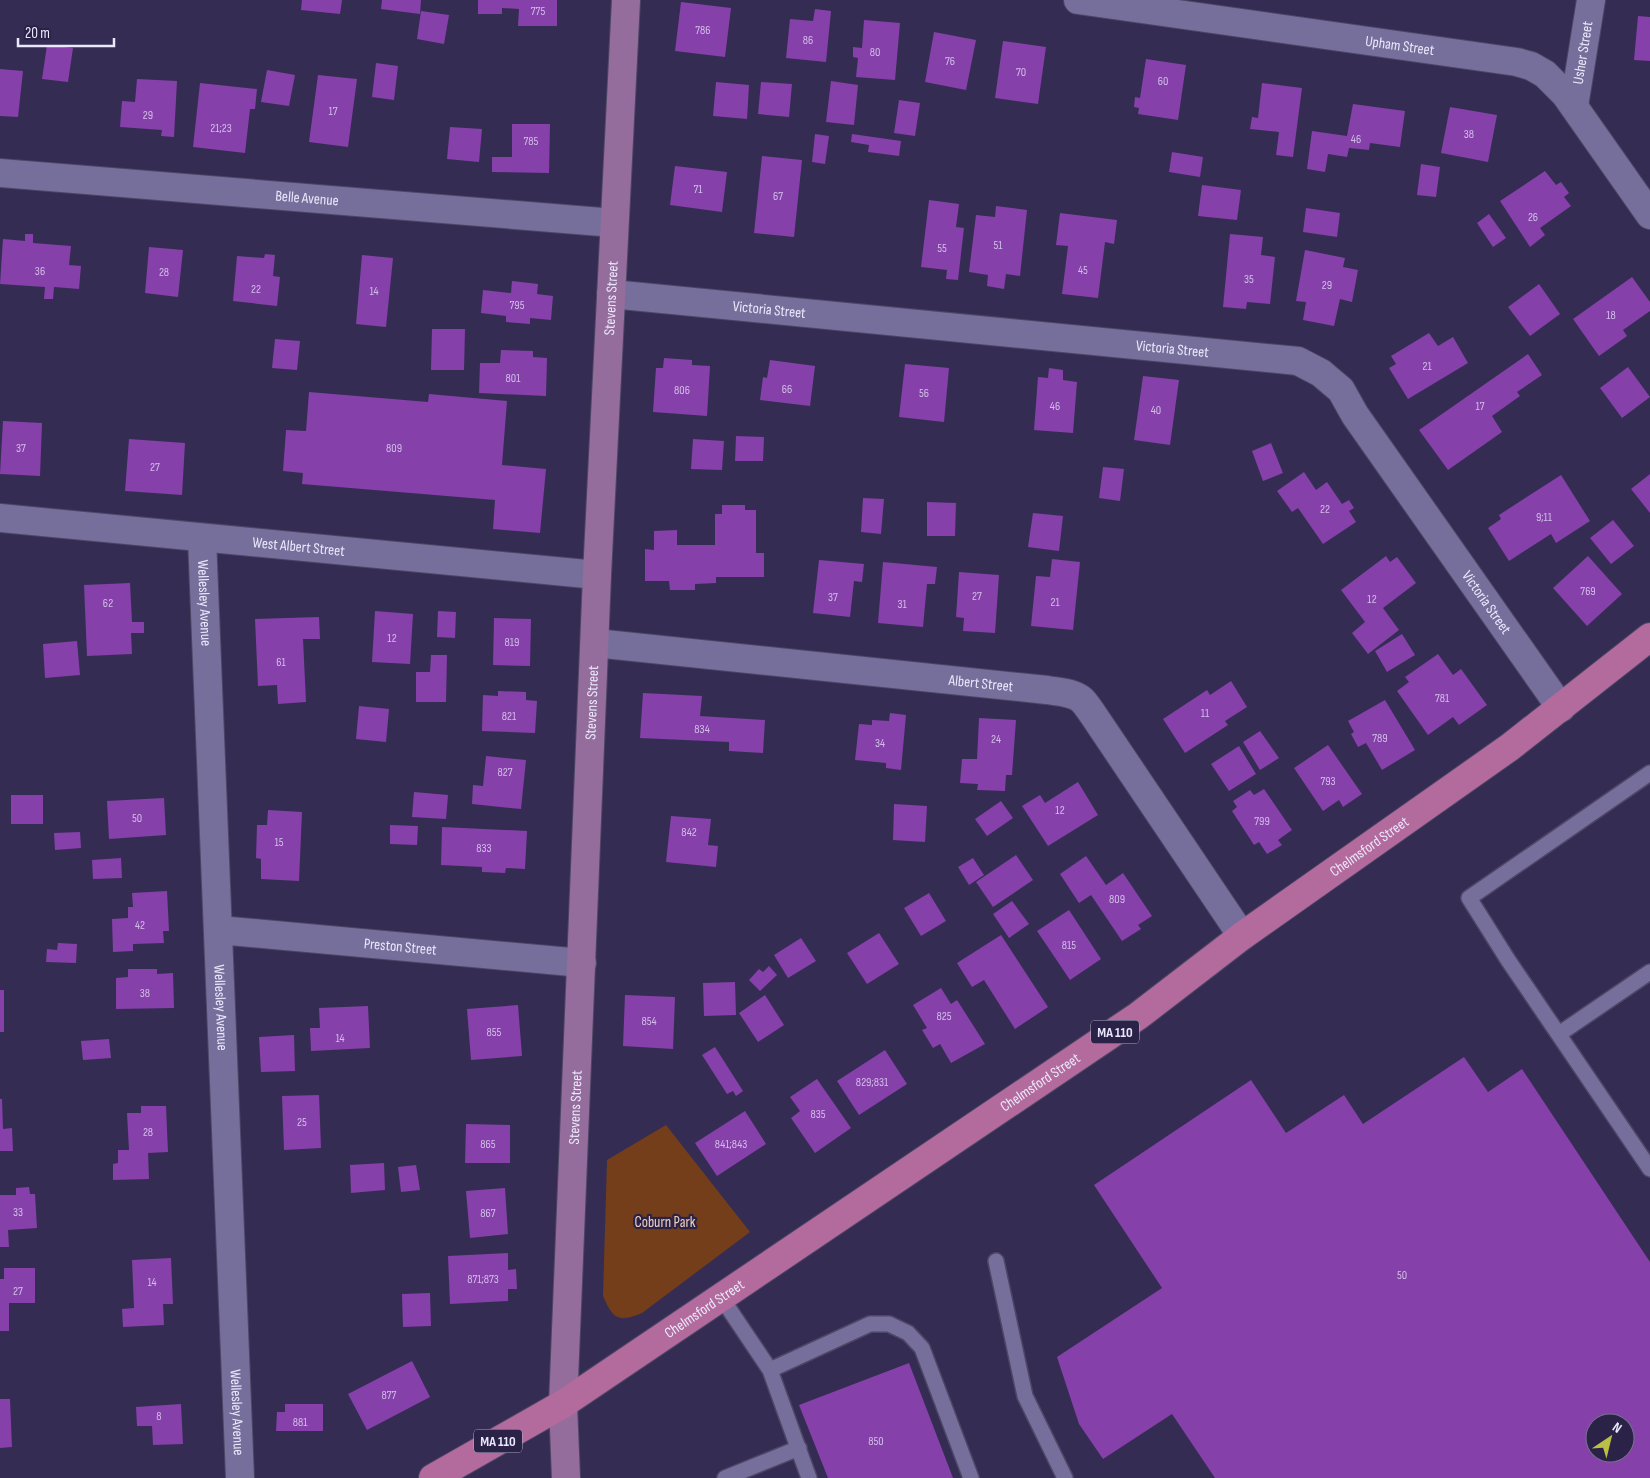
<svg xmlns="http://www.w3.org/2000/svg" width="1650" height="1478" viewBox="0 0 1650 1478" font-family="'Sofia Sans Condensed',sans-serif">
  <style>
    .green { fill: #733e19 }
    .building { fill: #8540a9; fill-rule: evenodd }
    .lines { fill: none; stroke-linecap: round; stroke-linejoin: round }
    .lane-casing { stroke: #4e4666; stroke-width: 18 }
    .street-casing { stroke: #4e4666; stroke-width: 30 }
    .secondary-casing { stroke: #4e4666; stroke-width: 30 }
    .primary-casing { stroke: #4e4666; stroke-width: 30 }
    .lane { stroke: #776f9b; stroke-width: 15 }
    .street { stroke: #776f9b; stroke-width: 28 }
    .secondary { stroke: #956d9c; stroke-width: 28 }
    .primary { stroke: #b36b9d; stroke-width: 28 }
    .labels { text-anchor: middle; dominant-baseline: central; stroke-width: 4.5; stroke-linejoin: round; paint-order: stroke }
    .number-label { font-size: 12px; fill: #d1bee7 }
    .shield { fill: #2b2248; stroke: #b1adc6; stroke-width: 1 }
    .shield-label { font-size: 14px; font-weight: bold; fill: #eae8fc }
    .street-label { font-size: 15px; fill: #eae8fc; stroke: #2b2248 }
    .park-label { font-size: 15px; fill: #eed1c0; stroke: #2b2248 }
  </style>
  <rect width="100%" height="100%" fill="#352c53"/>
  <!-- green -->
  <path class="green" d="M666,1125L750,1232L642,1313C618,1323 613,1319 603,1296L607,1160Z"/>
  <!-- building -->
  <path class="building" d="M302,0H342L340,14L301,10Z
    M382,0H421L420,14L381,9Z
    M478,0H557V26H518L519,9L502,8V14H478Z
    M681,2L731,8L725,57L675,51Z
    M815,9L831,11L826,62L786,58L790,19L813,21Z
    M421,11L449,15L444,44L417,39Z
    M1638,16L1650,17V61L1634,60Z
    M864,20L900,23L895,80L856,77L858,58L853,57V47L862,48Z
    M934,32L976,40L966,90L925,82Z
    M1003,41L1046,47L1038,104L995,98Z
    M47,45L73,48L68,82L42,79Z
    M1146,59L1186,65L1178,120L1138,114L1139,108L1134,107L1135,97L1140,98Z
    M376,63L398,66L394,100L372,97Z
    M0,69L23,71L18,117L0,116Z
    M267,70L295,75L289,106L261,102Z
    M318,75L357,79L348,147L309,142Z
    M137,79L177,81L174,137L161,136L162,130L120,127L122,101L135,102Z
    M831,81L858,85L854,125L826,122Z
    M716,82L749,85L747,119L713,116Z
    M761,82L792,84L789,117L758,114Z
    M200,83L257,89L255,109H250L245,153L193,147Z
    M1262,83L1302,88L1293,157L1276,155L1279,132L1250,129L1252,117L1258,118Z
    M899,100L920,103L915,136L894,133Z
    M1353,104L1405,111L1400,147L1370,143L1369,150L1349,148L1347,157L1328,154L1325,172L1307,169L1312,131L1347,136Z
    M1450,107L1497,115L1488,162L1441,153Z
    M512,124H550L549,173L492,172V157H512Z
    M450,127L482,129L479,162L447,159Z
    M815,134L829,136L825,164L812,162Z
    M852,134L901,141L899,156L868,152L869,145L851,142Z
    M1172,152L1203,157L1200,177L1169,172Z
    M762,156L802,160L794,237L754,233Z
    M1421,164L1440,167L1436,197L1417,195Z
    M675,166L727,172L722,212L670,205Z
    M1545,171L1556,185L1561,182L1569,193L1564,197L1571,206L1540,228L1545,235L1530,247L1500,201Z
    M1202,185L1241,190L1237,220L1198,216Z
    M929,200L959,204L956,227L964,228L958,280L946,279L947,270L921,267Z
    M996,206L1027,210L1020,276L1006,274L1004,289L987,286L988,275L969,272L976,215L995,217Z
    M1306,208L1340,213L1337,237L1303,232Z
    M1060,213L1117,220L1114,244L1105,242L1098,298L1062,294L1068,246L1056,245Z
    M1489,214L1506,238L1493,247L1477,223Z
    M25,234H33V243L71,246L69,265L81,266L79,289L54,287L53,299H44L45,287L0,284L3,239L25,241Z
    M1230,234L1263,237L1261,255L1275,257L1270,304L1247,302L1246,309L1223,307Z
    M149,247L183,250L178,297L145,293Z
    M1305,250L1345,258L1343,267L1358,270L1352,302L1340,299L1334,326L1303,320L1306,302L1296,301Z
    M265,254L275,255L273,276L280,277L277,306L233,301L237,256L264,258Z
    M362,255L393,258L386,327L356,324Z
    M1632,277L1650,302V311L1623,330L1627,336L1599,356L1573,319Z
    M512,281L538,284L537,294L553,296L551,320L530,318V324L506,322V316L481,313L483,290L511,293Z
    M1539,284L1560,314L1530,336L1508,307Z
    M432,329H465L464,370H431Z
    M1429,333L1438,346L1453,337L1468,363L1408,399L1389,368L1396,364L1391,356Z
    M275,339L300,341L297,370L272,368Z
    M501,350L533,351V357L547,358L546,396L479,393L480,363H500Z
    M1528,354L1542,375L1517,392L1520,396L1492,416L1502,432L1448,470L1419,430Z
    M664,358L692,360V365L710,366L707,416L653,412L656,368H663Z
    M770,360L815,366L810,406L760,400L763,377L767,378Z
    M905,364L949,368L944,422L899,417Z
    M1628,367L1650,397L1622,418L1600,388Z
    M1049,368L1063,370V380L1077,382L1073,433L1034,430L1038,377L1048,378Z
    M1143,376L1179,380L1170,445L1134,440Z
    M309,392L428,402L429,394L507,401L502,465L546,469L540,533L493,529L495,500L302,484L303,473L283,471L286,430L306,431Z
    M3,421L42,423L40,476L0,474Z
    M736,436L764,437L763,461H735Z
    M129,439L185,443L182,495L125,491Z
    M693,439L724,441L722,470L691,469Z
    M1271,443L1283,473L1263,481L1252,451Z
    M1103,467L1124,469L1120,501L1099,498Z
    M1304,472L1316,490L1327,482L1342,504L1349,500L1354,508L1349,511L1356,522L1323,544L1298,508L1292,512L1277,491Z
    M1650,474V513L1631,489Z
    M1561,475L1590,521L1556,543L1551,534L1509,561L1488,528L1501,519L1499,515Z
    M863,498L884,499L881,534L861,532Z
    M927,502L956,503L955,536H927Z
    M722,505H745V510H756V553H764V577H716V583L695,584V590H670L669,581H645V549L654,550V531L677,530V545H715V514H722Z
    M1033,513L1063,516L1059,551L1028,547Z
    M1613,520L1634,546L1611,564L1590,538Z
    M1386,556L1390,562L1397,557L1416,583L1383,608L1399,630L1368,654L1352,633L1365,622L1341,590Z
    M1588,556L1622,594L1587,626L1553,588Z
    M1052,559L1080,562L1073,630L1031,626L1036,576L1050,577Z
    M819,560L864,564L862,582L854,581L850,617L813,613Z
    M883,562L937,567L935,584H927L923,627L878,623Z
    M959,572L999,575L995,633L963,631L964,618L956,617Z
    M130,583L132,622H144V633H131L132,654L87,656L84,585Z
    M375,611L413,614L410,664L372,662Z
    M438,611L456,612L455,638L437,637Z
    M319,617L320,639H303L306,702L278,704L277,685L258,686L255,619Z
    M494,618L531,619L530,666L493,665Z
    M1402,634L1415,655L1387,672L1375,651Z
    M77,641L80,675L45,678L43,644Z
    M1438,654L1453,675L1461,669L1487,705L1459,725L1453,717L1428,735L1397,691L1409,682L1405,677Z
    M431,655H447L446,702H416V672H430Z
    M1231,681L1247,707L1225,721L1228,725L1185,753L1163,719L1207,690L1210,695Z
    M498,691L526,692V700L537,701L535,733L482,731L483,695L498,696Z
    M643,693L702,696L700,716L765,720L763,753L729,751V742L640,738Z
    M1385,700L1415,750L1382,770L1366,743L1358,747L1351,734L1354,732L1348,721Z
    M359,706L389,709L386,742L356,739Z
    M890,713L906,715L901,770L886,768V763L855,760L859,724L872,725V720L889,721Z
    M979,718L1016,720L1012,775H1006L1005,791L977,790L978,784L960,783L962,759H977Z
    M1260,731L1279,758L1260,770L1243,742Z
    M1328,745L1362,794L1343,807L1339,800L1323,811L1294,768Z
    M1239,746L1256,774L1229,791L1211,764Z
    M486,756L526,760L521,809L472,804L473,785L483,786Z
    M1078,782L1098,815L1048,846L1022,806L1040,795L1045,803Z
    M1264,789L1292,830L1278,840L1282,845L1267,854L1259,842L1254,845L1232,811L1237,807L1233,801L1250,790L1254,795Z
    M414,792L448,795L446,819L412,817Z
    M11,795H43V824H11Z
    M164,798L166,835L109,839L107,801Z
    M1001,801L1013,818L987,836L975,819Z
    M894,804L927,806L925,842L893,840Z
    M268,810L302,812L299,881L261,879V859L256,858L257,825H267Z
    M671,816L711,819L708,845L718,846L716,867L666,862Z
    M390,825L418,826L417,845L390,844Z
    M442,827L527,831L525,869L506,868L505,873L482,872V867L441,865Z
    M80,832L81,848L55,850L54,833Z
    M1016,855L1033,880L993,907L976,882Z
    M1086,856L1106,885L1123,873L1152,916L1138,925L1141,929L1122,941L1091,895L1079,903L1060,874Z
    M121,858L122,878L93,879L92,860Z
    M973,858L984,875L969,885L958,867Z
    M167,891L169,931H163L164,943L133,944V951L113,952L112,919L128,918V907H133L132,893Z
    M929,893L946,921L921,936L904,908Z
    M1012,901L1029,924L1009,938L993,914Z
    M1069,910L1101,959L1070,980L1037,931Z
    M879,933L899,964L867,984L847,953Z
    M1001,935L1048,1007L1015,1029L984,980L972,987L957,963Z
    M801,938L816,961L788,978L774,955Z
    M58,943L77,944L76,963L46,962L47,949L57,950Z
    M769,966L777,975L760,991L749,980L759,969L763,972Z
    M128,969H157V974L173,973L174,1008L116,1009V978L128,977Z
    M735,982L736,1015L704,1016L703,983Z
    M941,988L951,1004L957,1000L985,1044L951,1063L940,1044L933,1048L922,1030L927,1028L913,1005Z
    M0,990H4V1032H0Z
    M625,995L675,997L673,1049L623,1046Z
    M765,995L784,1025L758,1042L739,1013Z
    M518,1005L522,1056L471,1060L467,1009Z
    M368,1006L370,1048L311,1051L310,1028H320L319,1008Z
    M294,1035L295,1071L261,1072L259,1037Z
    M109,1039L111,1058L83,1060L81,1041Z
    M715,1047L743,1091L736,1096L733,1091L727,1094L702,1055Z
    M885,1050L907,1084L859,1115L837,1081Z
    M1464,1057L1488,1092L1522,1069L1650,1262V1478H1215L1172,1414L1103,1459L1079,1424L1057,1357L1162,1288L1094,1185L1251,1080L1286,1133L1344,1095L1363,1124ZM1595,1423H1625V1453H1595Z
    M817,1079L851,1128L815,1153L791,1118L800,1111L790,1097Z
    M319,1095L321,1148L284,1150L282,1096Z
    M0,1099H2L3,1129L12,1128L13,1151H0Z
    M141,1106H166L168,1152L148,1153L149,1179L113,1180V1164L118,1163V1150H129L127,1113H141Z
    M745,1111L766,1144L717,1176L695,1143Z
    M466,1124L510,1125V1163H465Z
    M384,1163L385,1190L351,1193L350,1165Z
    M416,1165L420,1190L401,1192L398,1167Z
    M29,1187L30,1194H35L37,1228L8,1230L9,1247H0V1195H16V1188Z
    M505,1188L508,1234L470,1238L466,1191Z
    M508,1253V1270L516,1269L517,1289H508V1301L450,1304L448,1256Z
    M171,1258L173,1304H163L164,1325L123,1327L122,1309L134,1308L132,1260Z
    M4,1268H35V1303H9V1331H0V1279H4Z
    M430,1293L431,1326L403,1327L402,1294Z
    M412,1361L430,1397L367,1430L348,1394Z
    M909,1363L953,1478H828L799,1405Z
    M0,1399H10L12,1447L0,1448Z
    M181,1404L183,1444L153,1445L152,1426H137L136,1407Z
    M285,1404H323V1431H276L277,1412H285Z"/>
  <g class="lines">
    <defs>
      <path id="lane" d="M1650,773L1469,898L1508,960L1650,1169
        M1559,1034L1650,972
        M996,1261L1025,1396L1065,1478
        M721,1297L770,1370L809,1478
        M770,1370L870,1324H889L908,1333L922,1348L971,1478
        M725,1478L799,1448"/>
      <g id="street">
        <path id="s1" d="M1078,0L1517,62L1531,66L1545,74L1565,94L1650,215"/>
        <path id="s2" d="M1574,106L1591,0"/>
        <path id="s3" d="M0,173L614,223"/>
        <path id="s4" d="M611,294L1298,361L1321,373L1341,390L1355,415L1561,708"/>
        <path id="s5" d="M0,518L597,575"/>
        <path id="s6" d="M202,538L240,1478"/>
        <path id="s7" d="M595,643L1047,690C1058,692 1073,692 1082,700C1086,704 1089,709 1092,713L1242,936"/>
        <path id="s8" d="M219,930L582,963"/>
      </g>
      <g id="secondary">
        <path id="s9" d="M566,1478L563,1404L597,575L626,0"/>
      </g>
      <g id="primary">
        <path id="s10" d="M433,1478L563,1404L1138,1016L1242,936L1510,747L1650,637"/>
      </g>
    </defs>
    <!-- lane casing -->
    <use href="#lane" class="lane-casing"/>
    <!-- street casing -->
    <use href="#street" class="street-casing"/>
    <!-- secondary casing -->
    <use href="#secondary" class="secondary-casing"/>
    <!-- primary casing -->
    <use href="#primary" class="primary-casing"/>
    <!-- lane -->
    <use href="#lane" class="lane"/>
    <!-- street -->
    <use href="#street" class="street"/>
    <!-- secondary -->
    <use href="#secondary" class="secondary"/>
    <!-- primary -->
    <use href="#primary" class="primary"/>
  </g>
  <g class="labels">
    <!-- number labels -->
    <g class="number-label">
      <text x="538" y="11">775</text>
      <text x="703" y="30">786</text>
      <text x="808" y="40">86</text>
      <text x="875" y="52">80</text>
      <text x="950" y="61">76</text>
      <text x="1021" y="72">70</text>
      <text x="1163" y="81">60</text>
      <text x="333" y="111">17</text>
      <text x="148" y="115">29</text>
      <text x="221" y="128">21;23</text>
      <text x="1469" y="134">38</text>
      <text x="1356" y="139">46</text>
      <text x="531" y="141">785</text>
      <text x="698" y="189">71</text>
      <text x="778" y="196">67</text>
      <text x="1533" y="217">26</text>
      <text x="998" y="245">51</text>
      <text x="942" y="248">55</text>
      <text x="1083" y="270">45</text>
      <text x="40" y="271">36</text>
      <text x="164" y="272">28</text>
      <text x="1249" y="279">35</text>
      <text x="1327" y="285">29</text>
      <text x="256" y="289">22</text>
      <text x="374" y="291">14</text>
      <text x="517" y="305">795</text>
      <text x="1611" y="315">18</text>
      <text x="1427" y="366">21</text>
      <text x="513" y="378">801</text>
      <text x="787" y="389">66</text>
      <text x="682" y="390">806</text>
      <text x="924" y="393">56</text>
      <text x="1055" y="406">46</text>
      <text x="1480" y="406">17</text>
      <text x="1156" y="410">40</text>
      <text x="21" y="448">37</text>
      <text x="394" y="448">809</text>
      <text x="155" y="467">27</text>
      <text x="1325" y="509">22</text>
      <text x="1544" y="517">9;11</text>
      <text x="1588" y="591">769</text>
      <text x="977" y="596">27</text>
      <text x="833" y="597">37</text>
      <text x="1372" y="599">12</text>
      <text x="1055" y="602">21</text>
      <text x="108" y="603">62</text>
      <text x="902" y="604">31</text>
      <text x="392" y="638">12</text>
      <text x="512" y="642">819</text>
      <text x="281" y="662">61</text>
      <text x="1442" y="698">781</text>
      <text x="1205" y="713">11</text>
      <text x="509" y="716">821</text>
      <text x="702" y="729">834</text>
      <text x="1380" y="738">789</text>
      <text x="996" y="739">24</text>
      <text x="880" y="743">34</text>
      <text x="505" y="772">827</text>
      <text x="1328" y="781">793</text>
      <text x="1060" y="810">12</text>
      <text x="137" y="818">50</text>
      <text x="1262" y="821">799</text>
      <text x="689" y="832">842</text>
      <text x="279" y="842">15</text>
      <text x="484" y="848">833</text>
      <text x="1117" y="899">809</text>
      <text x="140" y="925">42</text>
      <text x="1069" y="945">815</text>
      <text x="145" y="993">38</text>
      <text x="944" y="1016">825</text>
      <text x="649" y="1021">854</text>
      <text x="494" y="1032">855</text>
      <text x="340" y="1038">14</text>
      <text x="872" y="1082">829;831</text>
      <text x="818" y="1114">835</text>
      <text x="302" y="1122">25</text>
      <text x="148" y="1132">28</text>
      <text x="488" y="1144">865</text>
      <text x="731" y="1144">841;843</text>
      <text x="18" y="1212">33</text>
      <text x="488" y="1213">867</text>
      <text x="1402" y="1275">50</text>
      <text x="483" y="1279">871;873</text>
      <text x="152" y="1282">14</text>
      <text x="18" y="1291">27</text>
      <text x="389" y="1395">877</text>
      <text x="159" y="1416">8</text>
      <text x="300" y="1422">881</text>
      <text x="876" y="1441">850</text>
    </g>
    <!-- shield labels -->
    <g class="shield">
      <rect x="1091" y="1020.5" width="48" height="23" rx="4"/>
      <rect x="474" y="1429.5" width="48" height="23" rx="4"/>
    </g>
    <g class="shield-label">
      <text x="1115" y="1032">MA 110</text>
      <text x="498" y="1441">MA 110</text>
    </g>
    <!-- street labels -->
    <g class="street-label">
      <text stroke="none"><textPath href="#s1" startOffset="325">Upham Street</textPath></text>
      <text stroke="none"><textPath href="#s2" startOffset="54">Usher Street</textPath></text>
      <text stroke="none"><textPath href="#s3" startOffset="308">Belle Avenue</textPath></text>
      <text stroke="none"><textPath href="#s9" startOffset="1181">Stevens Street</textPath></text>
      <text stroke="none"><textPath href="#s4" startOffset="159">Victoria Street</textPath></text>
      <text stroke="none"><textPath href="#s4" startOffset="564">Victoria Street</textPath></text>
      <text stroke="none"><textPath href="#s5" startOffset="300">West Albert Street</textPath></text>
      <text stroke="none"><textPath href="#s4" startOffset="1000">Victoria Street</textPath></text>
      <text stroke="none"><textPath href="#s6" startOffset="65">Wellesley Avenue</textPath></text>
      <text stroke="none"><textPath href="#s7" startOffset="388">Albert Street</textPath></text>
      <text stroke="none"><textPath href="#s9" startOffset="776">Stevens Street</textPath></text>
      <text stroke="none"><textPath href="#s10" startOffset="1130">Chelmsford Street</textPath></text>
      <text stroke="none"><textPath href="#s8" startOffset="182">Preston Street</textPath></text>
      <text stroke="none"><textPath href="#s6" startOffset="470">Wellesley Avenue</textPath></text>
      <text stroke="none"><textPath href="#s10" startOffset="725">Chelmsford Street</textPath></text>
      <text stroke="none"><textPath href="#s9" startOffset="371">Stevens Street</textPath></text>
      <text stroke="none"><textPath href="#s10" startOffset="320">Chelmsford Street</textPath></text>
      <text stroke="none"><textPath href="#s6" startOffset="875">Wellesley Avenue</textPath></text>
    </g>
    <!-- park labels -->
    <g class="park-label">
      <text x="665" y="1222">Coburn Park</text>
    </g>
  </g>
  <!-- north arrow -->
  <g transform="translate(1610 1438) rotate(35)"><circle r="24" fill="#2b2248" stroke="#777190"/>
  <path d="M0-4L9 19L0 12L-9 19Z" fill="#bac045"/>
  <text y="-8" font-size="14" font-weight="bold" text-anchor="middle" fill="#eae8fc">N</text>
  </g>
  <!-- scale -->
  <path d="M18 38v8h96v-8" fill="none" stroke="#eae8fc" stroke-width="2.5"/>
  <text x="25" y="38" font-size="15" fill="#eae8fc" stroke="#2b2248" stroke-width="4" paint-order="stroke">20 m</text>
</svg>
